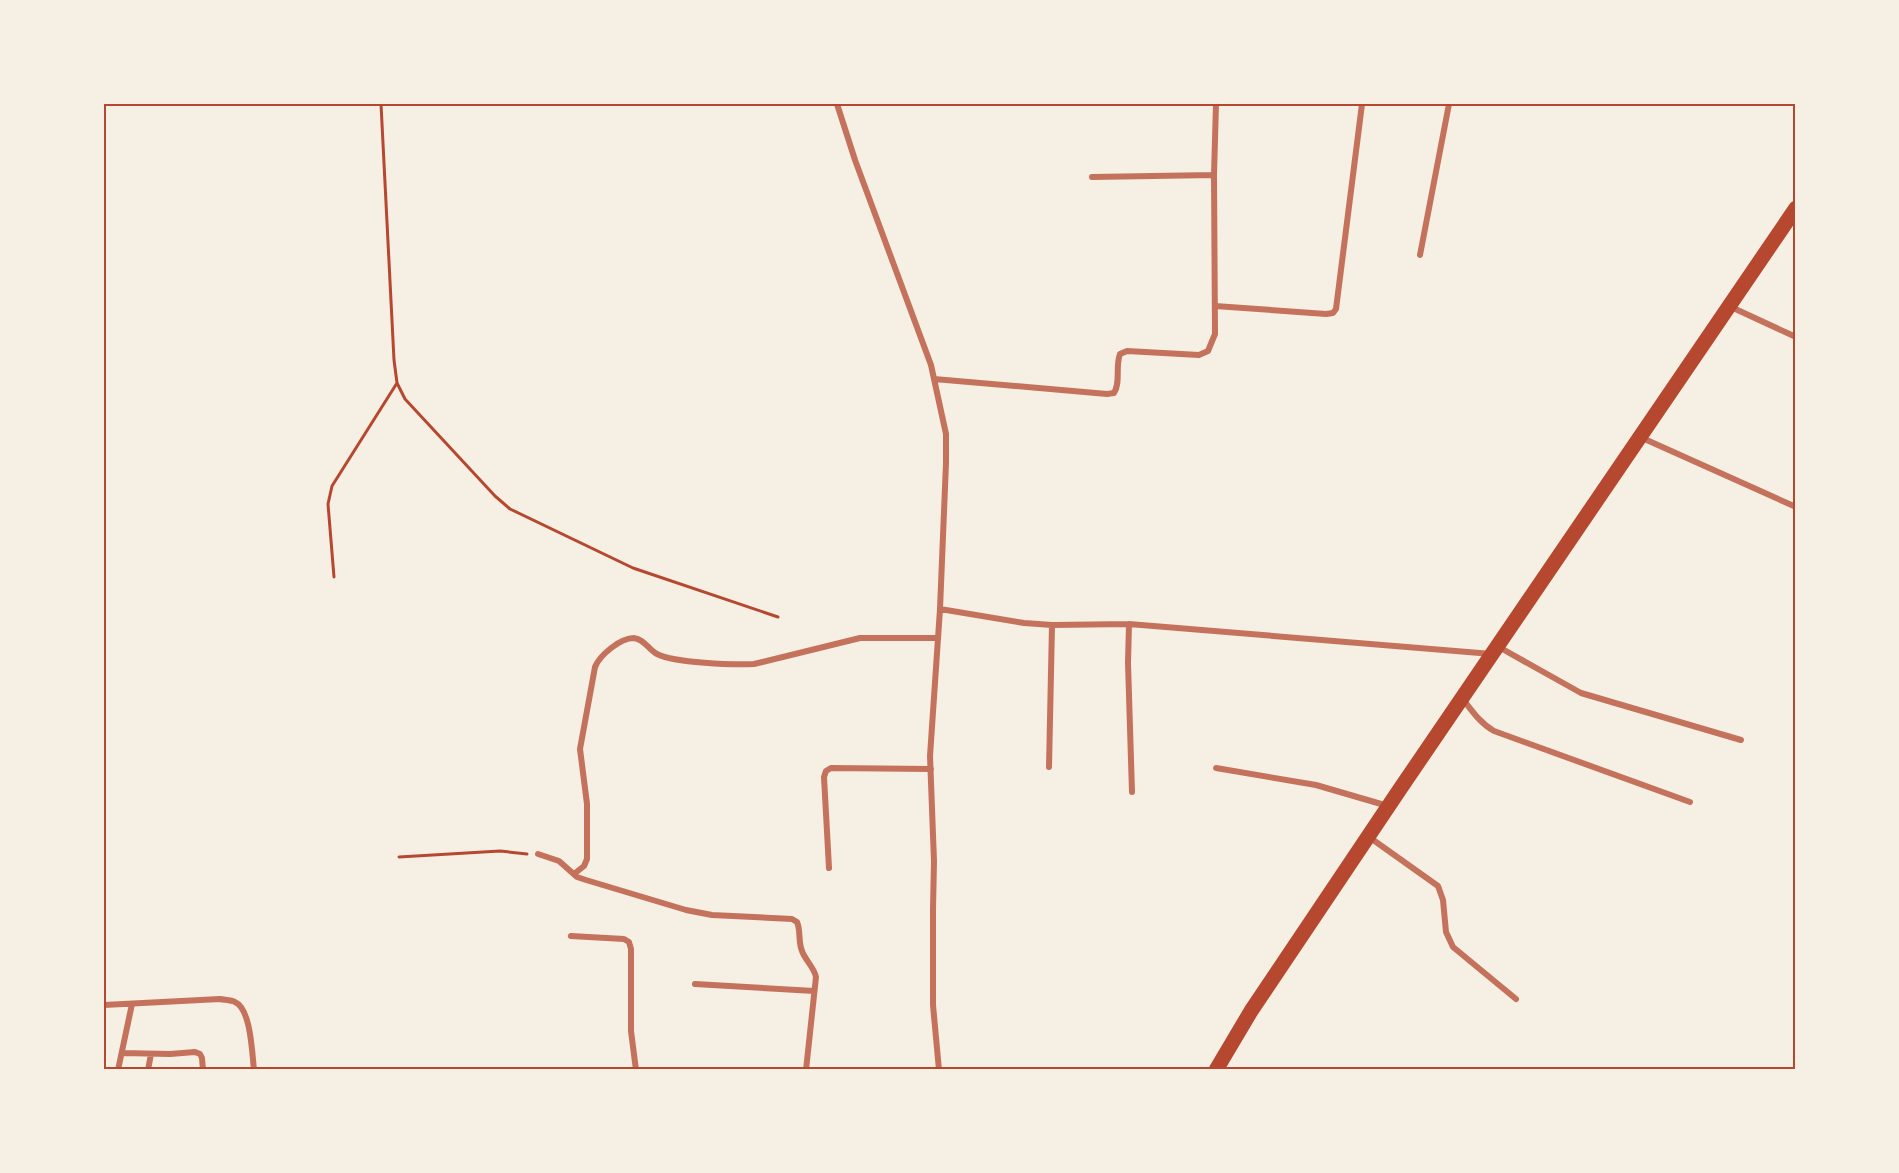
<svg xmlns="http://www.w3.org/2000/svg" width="1899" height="1173" viewBox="0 0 1899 1173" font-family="'Exo 2',sans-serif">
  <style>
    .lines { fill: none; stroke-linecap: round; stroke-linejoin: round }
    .path { stroke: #b5482f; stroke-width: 3 }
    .minor { stroke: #c5725c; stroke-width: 6 }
    .primary { stroke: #b5482f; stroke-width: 15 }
    .neatline { fill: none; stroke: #b5482f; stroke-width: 2 }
  </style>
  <rect width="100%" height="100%" fill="#f6efe4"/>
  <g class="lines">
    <!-- path -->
    <path class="path" d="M381,104L394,360L397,383L405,399L495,496L510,509L633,568L778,617
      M334,577L328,504L332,486L397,383
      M399,857L500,851L527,854"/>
    <!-- minor -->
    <path class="minor" d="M837,104L855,160L931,365L946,434V463L940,609L930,756L934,861L933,909V1005L939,1070
      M1092,177L1214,175
      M1420,255L1449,104
      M1215,306L1326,314L1333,313L1336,309L1362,104
      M1731,307L1796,337
      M934,379L1107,394L1114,393C1121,382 1115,367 1120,354L1127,351L1199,355L1208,351L1215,334L1214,175L1216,104
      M1640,437L1796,507
      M940,609L1024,623L1052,625L1129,624L1492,654
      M1129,624L1128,663L1132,792
      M1497,646L1581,693L1741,740
      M1462,698C1472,711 1480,723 1494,731L1690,802
      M1049,767L1052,625
      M1216,768L1316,785L1388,806
      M1369,837L1438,886L1443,900L1446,932L1453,947L1516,999
      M538,854L559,861L577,877L586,880L686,910L712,915L792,919L797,922C801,931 798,942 802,951C805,960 814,967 816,977L806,1070
      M829,868L824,777L826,771L831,768L931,769
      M574,874L584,866L587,859V804L580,749L595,667C600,655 620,638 634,638C644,639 649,650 657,654C675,663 733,665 754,664L860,638H938
      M571,936L624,939L629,942L631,949V1031L636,1070
      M695,984L814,991
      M104,1005L220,999C224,1000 231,1000 235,1002C251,1009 252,1053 254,1070
      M122,1053L170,1054L195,1052L200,1054L202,1058L203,1070
      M118,1070L132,1004
      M148,1070L151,1054"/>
    <!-- primary -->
    <path class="primary" d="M1216,1070L1251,1011L1400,789L1796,208"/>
  </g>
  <!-- border -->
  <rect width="1899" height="1173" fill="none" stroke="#f6efe4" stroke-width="210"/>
  <rect x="105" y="105" width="1689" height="963" class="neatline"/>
</svg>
